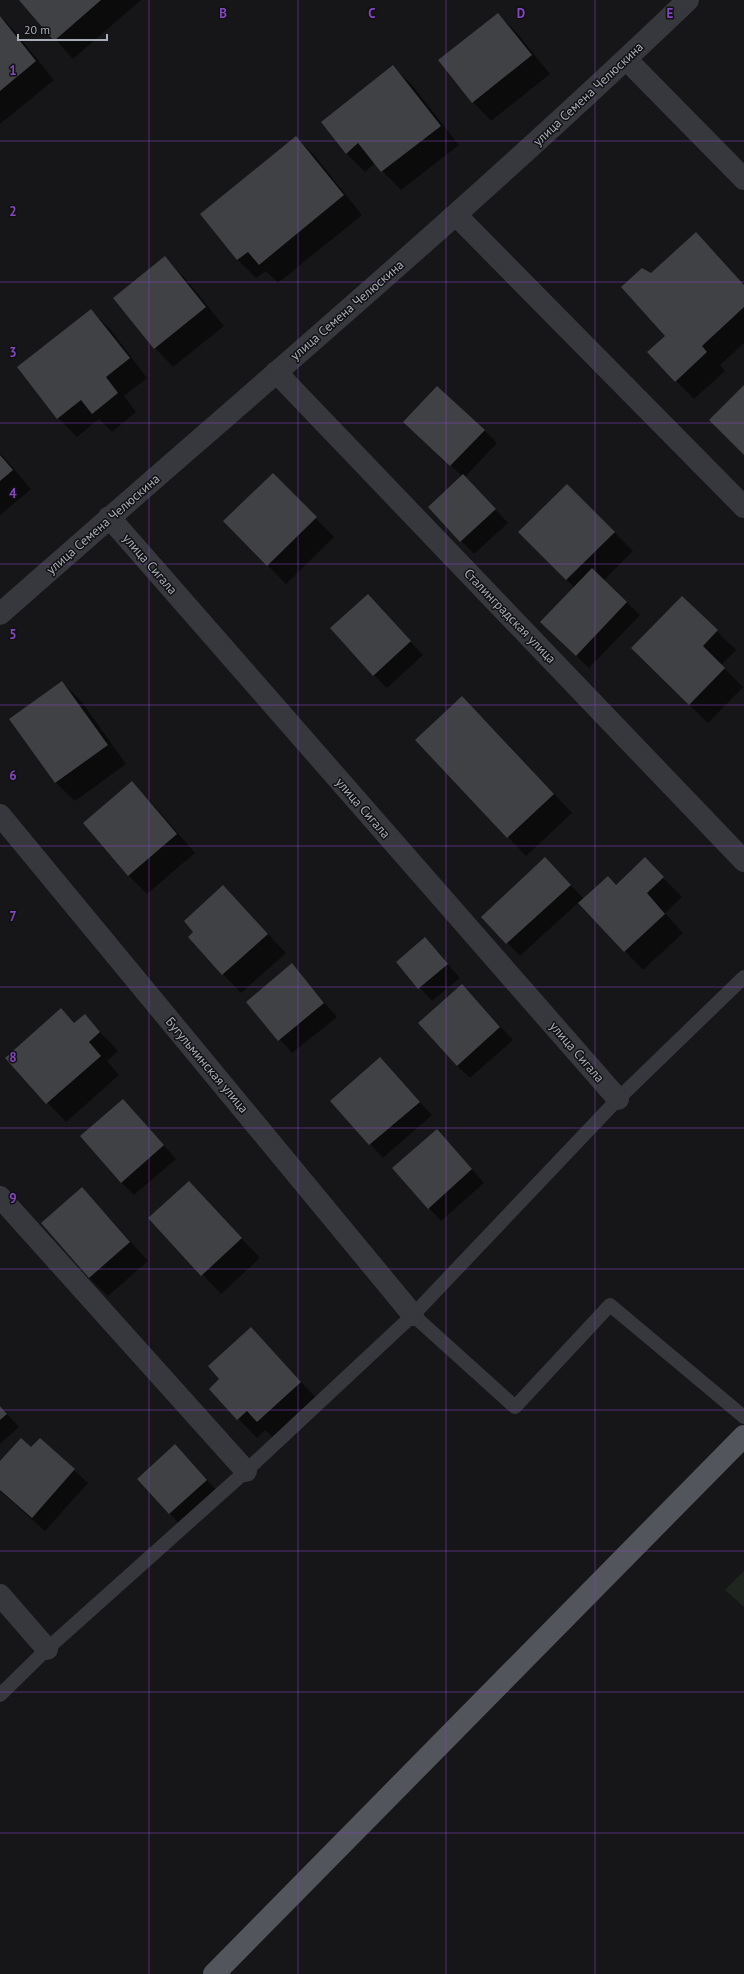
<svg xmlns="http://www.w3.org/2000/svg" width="744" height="1974" viewBox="0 0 744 1974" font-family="'PT Sans',sans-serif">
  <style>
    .green { fill: #1e261f }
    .shadow { fill: #0007 }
    .building { fill: #404145 }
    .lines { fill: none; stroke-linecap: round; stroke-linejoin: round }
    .service { stroke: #37383d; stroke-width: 14 }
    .minor { stroke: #37383d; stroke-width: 22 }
    .primary { stroke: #53555c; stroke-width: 22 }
    .grid { fill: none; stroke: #8446be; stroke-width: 1; stroke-opacity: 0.55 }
    .labels { text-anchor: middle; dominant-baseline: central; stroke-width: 3; stroke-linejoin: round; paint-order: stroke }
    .street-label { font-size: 13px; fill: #a8adb8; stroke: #111113 }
    .grid-label { font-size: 13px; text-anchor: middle; font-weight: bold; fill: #8446be; stroke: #111113; stroke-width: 3; stroke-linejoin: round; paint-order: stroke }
  </style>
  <rect width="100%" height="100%" fill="#161618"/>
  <!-- green -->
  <path class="green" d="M744,1571V1607L725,1590Z"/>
  <!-- shadow -->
  <path class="shadow" d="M20,0H141L73,59Z
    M498,14L517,33L550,74L491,121L473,102Z
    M0,16L12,28L54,80L0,124Z
    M393,67L412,85L459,145L401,190L375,163L365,172L346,153Z
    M296,137L315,156L362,215L278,283L266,271L256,278L238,260L201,214Z
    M714,252L744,285V343L720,365L725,371L694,399L676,381L651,274Z
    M164,257L183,276L224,326L173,367L155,348Z
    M91,311L110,329L147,378L124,396L136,412L112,432L99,419L77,437L58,418Z
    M484,430L497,443L465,477L508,523L474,554L429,507L462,476L418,435Z
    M0,453L31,489L0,515Z
    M272,474L334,537L286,584L224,521Z
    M567,485L633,551L604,580L640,615L589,668L555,635L575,588L519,532Z
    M682,597L736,650L721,665L743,687L708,723L632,648Z
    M380,608L423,655L387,688L374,675Z
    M62,682L81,701L126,764L75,801L56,783L11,719Z
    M481,716L572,813L526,856L508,837Z
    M132,783L150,801L195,853L147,894L128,875Z
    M645,859L682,897L665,913L683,933L643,970L579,902L520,956L483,917L558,872L584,899L616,886Z
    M223,886L286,953L241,993L223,974L195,932Z
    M425,939L460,978L432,1001L397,962Z
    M292,965L337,1017L292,1053L247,1002Z
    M462,985L513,1040L470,1078L457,1066Z
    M61,1009L75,1024L85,1016L118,1051L107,1061L119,1075L66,1122L6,1058Z
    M380,1059L432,1115L383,1158L332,1102Z
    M123,1100L176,1159L134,1195L121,1182Z
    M450,1144L484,1183L441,1221L429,1208Z
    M189,1182L260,1258L221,1294L149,1218Z
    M82,1188L148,1261L108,1296L89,1278Z
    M251,1328L319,1401L276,1440L265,1430L257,1438L210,1389L221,1379Z
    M0,1406L19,1427L0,1444Z
    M40,1439L88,1483L45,1531L0,1491V1463L31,1449Z
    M175,1445L219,1493L182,1527L138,1479Z"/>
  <!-- building -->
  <path class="building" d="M19,0H101L54,41Z
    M498,13L532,55L472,103L438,60Z
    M0,16L36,61L0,91Z
    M393,65L441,126L381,172L358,143L346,154L321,122Z
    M296,136L344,195L259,265L248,252L237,260L200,214Z
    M696,232L744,285V307L702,346L707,352L675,382L647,352L665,336L621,287L642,268L651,273Z
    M165,256L206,307L154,349L113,298Z
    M91,309L130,358L106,377L118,393L92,414L81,400L57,419L17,367Z
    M744,385V455L709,420Z
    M437,386L485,430L450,466L403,422Z
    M0,455L13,470L0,481Z
    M273,473L317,517L267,566L223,521Z
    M463,474L496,509L460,542L428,507Z
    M567,484L615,532L566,580L518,532Z
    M592,568L627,602L576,656L540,622Z
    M368,594L411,641L373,676L330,628Z
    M682,596L718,630L703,646L725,668L689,705L631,648Z
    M62,681L108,745L55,783L9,719Z
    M462,696L554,794L507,838L415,740Z
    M132,781L177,834L128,876L83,823Z
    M545,857L571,885L506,944L481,917Z
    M645,857L664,877L647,893L665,914L624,952L578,903L608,876L616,885Z
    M223,885L268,934L222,975L188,937L193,932L184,921Z
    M425,937L448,964L418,989L396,962Z
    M292,963L324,1003L278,1041L246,1002Z
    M462,984L500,1027L457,1066L418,1023Z
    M61,1008L74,1023L85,1014L100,1032L89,1042L101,1056L46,1104L5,1058Z
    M380,1057L420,1102L369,1145L330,1101Z
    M123,1099L164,1145L121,1183L80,1136Z
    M437,1129L472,1169L428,1209L392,1168Z
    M189,1181L242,1238L201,1276L148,1218Z
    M82,1187L130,1242L89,1278L41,1223Z
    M251,1327L301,1382L257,1422L247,1411L237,1420L209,1389L219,1379L208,1366Z
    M0,1406L7,1414L0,1420Z
    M21,1438L31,1447L40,1438L75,1469L32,1518L0,1490V1461Z
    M175,1444L207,1480L169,1514L137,1479Z"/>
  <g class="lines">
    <!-- service -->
    <path class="service" d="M413,1315L515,1407L610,1305L744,1417
      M0,1695L47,1649L246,1471L413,1315L618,1099L744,977"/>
    <!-- minor -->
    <path class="minor" d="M626,59L744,179
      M456,215L744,507
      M276,372L744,861
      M109,517L618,1099
      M0,614C230,411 466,213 688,0
      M0,815L413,1315
      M0,1197L246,1471
      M0,1595L47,1649"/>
    <!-- primary -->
    <path class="primary" d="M214,1974L744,1436"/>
  </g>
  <!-- grid -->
  <path class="grid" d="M149,0V1974M298,0V1974M446,0V1974M595,0V1974M0,141H744M0,282H744M0,423H744M0,564H744M0,705H744M0,846H744M0,987H744M0,1128H744M0,1269H744M0,1410H744M0,1551H744M0,1692H744M0,1833H744"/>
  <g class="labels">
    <!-- street labels -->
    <g class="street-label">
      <text transform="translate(588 94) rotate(-43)">улица Семена Челюскина</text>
      <text transform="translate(347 310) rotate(-41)">улица Семена Челюскина</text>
      <text transform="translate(103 524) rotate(-41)">улица Семена Челюскина</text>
      <text transform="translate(150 564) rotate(49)">улица Сигала</text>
      <text transform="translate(510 616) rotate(46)">Сталинградская улица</text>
      <text transform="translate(363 808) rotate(49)">улица Сигала</text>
      <text transform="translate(577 1052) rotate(49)">улица Сигала</text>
      <text transform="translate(207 1065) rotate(50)">Бугульминская улица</text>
    </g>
  </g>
  <g class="grid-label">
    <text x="223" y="18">B</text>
    <text x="372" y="18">C</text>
    <text x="521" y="18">D</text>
    <text x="670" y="18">E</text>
    <text x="13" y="75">1</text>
    <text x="13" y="216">2</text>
    <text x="13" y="357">3</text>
    <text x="13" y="498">4</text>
    <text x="13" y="639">5</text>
    <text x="13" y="780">6</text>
    <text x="13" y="921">7</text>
    <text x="13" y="1062">8</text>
    <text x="13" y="1203">9</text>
  </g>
  <!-- scale -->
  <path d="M18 34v6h89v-6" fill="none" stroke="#a8adb8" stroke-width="2"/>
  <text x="24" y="34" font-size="12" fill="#a8adb8" stroke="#111113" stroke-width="3" paint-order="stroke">20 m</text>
</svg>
